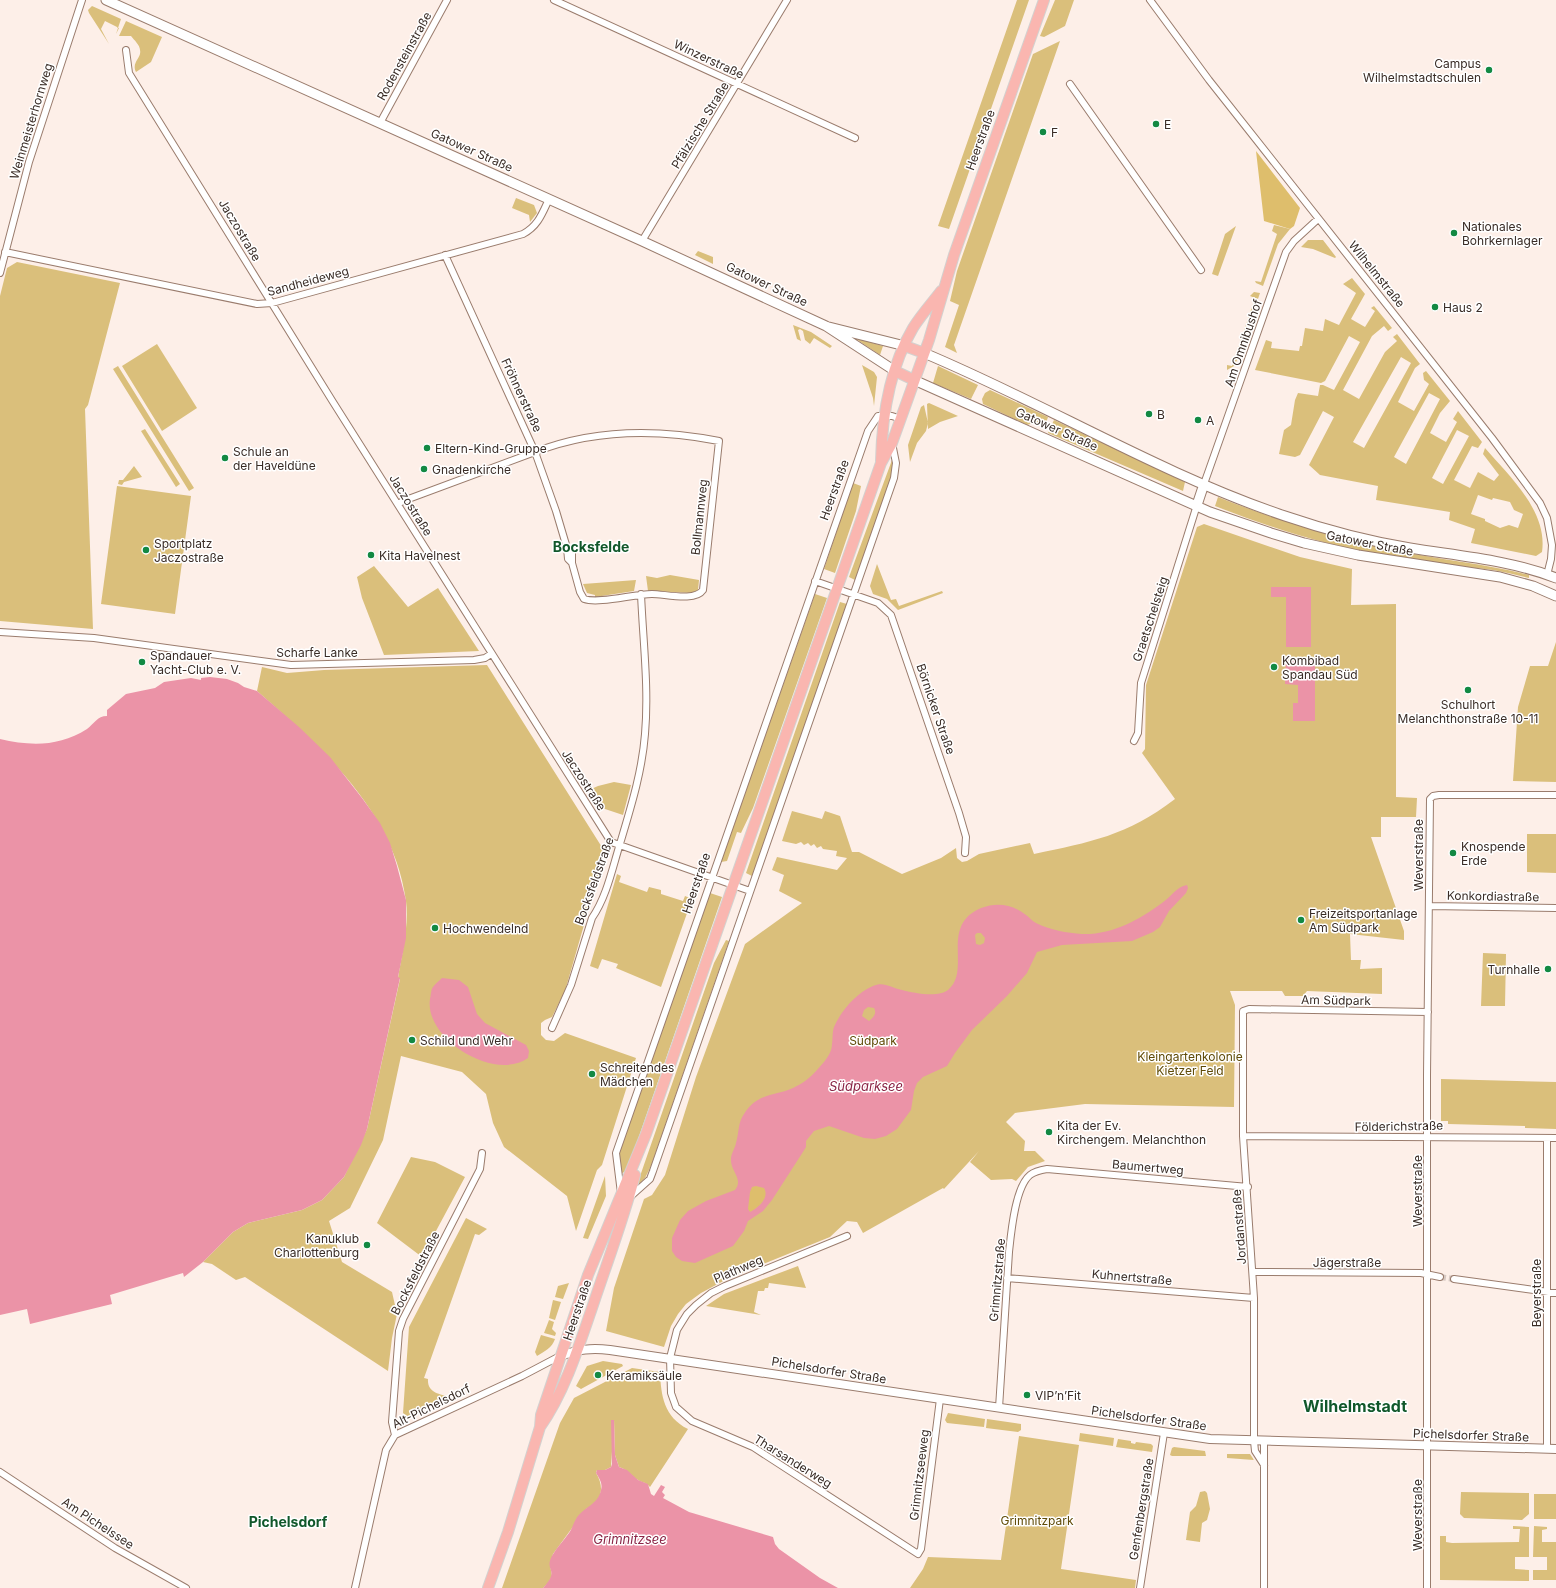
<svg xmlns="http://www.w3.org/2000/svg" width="1556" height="1588" viewBox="0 0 1556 1588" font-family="Inter,sans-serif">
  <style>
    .green { fill: #dabf7b; fill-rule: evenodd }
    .forest { fill: #debe6c }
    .water { fill: #eb93a7; fill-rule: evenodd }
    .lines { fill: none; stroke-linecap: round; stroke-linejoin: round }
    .minor-tunnel { stroke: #d6c8c1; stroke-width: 6; stroke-dasharray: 6 3; stroke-linecap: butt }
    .minor-casing { stroke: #9a7c6d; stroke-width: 8 }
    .tertiary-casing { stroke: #9a7c6d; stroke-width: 10 }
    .secondary-casing { stroke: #9a7c6d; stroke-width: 11 }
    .primary-casing { stroke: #d3d1cf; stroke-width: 12 }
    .minor { stroke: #fff; stroke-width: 6 }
    .tertiary { stroke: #fff; stroke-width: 8 }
    .secondary { stroke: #fff; stroke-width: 9 }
    .primary { stroke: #fab6b0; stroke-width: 10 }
    .poi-dot { fill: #128943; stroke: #fff; stroke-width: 1.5 }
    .labels { text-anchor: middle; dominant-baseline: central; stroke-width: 3; stroke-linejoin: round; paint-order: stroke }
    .street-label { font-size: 12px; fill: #392c26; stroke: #fff }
    .poi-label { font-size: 12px; fill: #392c26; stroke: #fff; text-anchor: start }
    .park-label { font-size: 12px; fill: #5f4a06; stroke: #fff }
    .water-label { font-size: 13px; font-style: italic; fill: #8a2546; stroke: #fff }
    .quarter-label { font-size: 14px; font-weight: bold; fill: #11582b; stroke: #fff }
    .district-label { font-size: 16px; font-weight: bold; fill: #11582b; stroke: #fff }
  </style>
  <rect width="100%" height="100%" fill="#fdefe8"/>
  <!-- green -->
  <path class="green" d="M1017,0H1029L949,229L938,226Z
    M1055,0H1074L1065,26L1044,37L1040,36Z
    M92,6L121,19L116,34L119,28L105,21L101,29L109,44L89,13L88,10Z
    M126,21L162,37L151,62L136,72C131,62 142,58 140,50C140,45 134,40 131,36H119Z
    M1060,41L954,345L957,353L945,347L959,305L950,301L957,271L1033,54Z
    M516,198L534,205L537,213L530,222L529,215L512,208Z
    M1274,225L1290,229L1278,244L1263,286L1256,283L1255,281L1261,282L1277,234L1272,231Z
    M1236,226L1218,276L1212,274L1225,234Z
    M1308,240H1323L1336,257L1335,258L1313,249L1301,247Z
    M698,251L713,257V264L695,255Z
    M17,262L120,283L88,405L85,409L93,629L0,621V296L7,268Z
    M1352,278L1365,294L1351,319L1365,327L1375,311L1371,308L1374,306L1392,328L1388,331L1384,326L1372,336L1343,390L1359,399L1385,352L1397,341L1393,337L1397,334L1420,364L1415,368L1398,402L1414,411L1429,384L1424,380L1423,373L1426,371L1450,401L1440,413L1430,433L1446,442L1457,422L1453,419L1458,411L1482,442L1478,448L1472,446L1454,480L1470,488L1478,472L1494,481L1499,475L1483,454L1485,448C1509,476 1548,511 1542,552L1536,556L1471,543L1475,529L1449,520L1450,512L1376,500L1378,486L1320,475L1309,465L1334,417L1323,411L1300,455L1295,457L1279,454L1284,430L1291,425L1295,400L1298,393L1318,396L1320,385H1323L1334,390L1360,342L1349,336L1325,381L1321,383L1255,370L1266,340L1272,342L1271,348L1299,351L1300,346H1302L1305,328L1323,331L1325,319L1339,325L1356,293L1343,284ZM1401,357L1411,363L1364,448L1353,442ZM1429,393L1440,399L1406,464L1394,457ZM1457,430L1469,436L1443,484L1432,478ZM1478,495L1492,500L1493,498L1510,502L1514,510L1523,514L1518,528L1509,525L1500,528L1485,521V519L1471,514Z
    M1254,292L1260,293L1238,358L1234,366L1227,370V365L1232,366L1255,298L1250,296Z
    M793,325L811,332L832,346L830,348L814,338L810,344L805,340L803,331L800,329L798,330L801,341L797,339Z
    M855,338L883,346L880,355L856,339Z
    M157,344L197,408L162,431L122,366Z
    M862,365L874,372L877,377L874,406L873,398Z
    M118,366L194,488L189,491L113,369Z
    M938,366L978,385L971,399L933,383Z
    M990,390L1048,417L1045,426L1033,423L1027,425L983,404L982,399L985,393Z
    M929,403L958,416L940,422L928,429L927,404Z
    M924,405L928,423L926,431L917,443L910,462L908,445L921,407Z
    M1054,420L1185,482L1183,491L1048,433Z
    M145,429L180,484L176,487L141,431Z
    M892,460L894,461L893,473L855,580L849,577Z
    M134,466L142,477L124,482L122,485L118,484L119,480H123Z
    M853,483L861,486L856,511L835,573L824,569Z
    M117,486L191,496L175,614L101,604Z
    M1218,497C1276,520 1336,538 1398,551C1442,560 1486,564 1529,575V578C1507,572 1485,568 1463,567C1437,566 1407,559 1381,555C1324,545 1269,527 1215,506Z
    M1204,524L1300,557L1352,569L1351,605L1396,604V797L1417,798L1416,817H1381V837H1371L1404,931V940L1350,934L1351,960H1361L1360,969L1382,968V994L1307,991L1303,996H1285L1282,991H1230L1235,1005L1234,1107L1085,1104L1015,1113L1006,1122L1025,1141L1024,1151H1035L1045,1161L1028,1167L1016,1181L1012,1179L991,1180L970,1162L979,1151L944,1189L943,1188L863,1233L857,1222L847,1221L830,1237L729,1278L701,1293L686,1304L678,1314L671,1326L664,1347L606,1331L614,1288L644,1199L652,1195L665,1175L696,1077L745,944L802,903L779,891L784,875L772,870L777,857L837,870L847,858L836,856L837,851L823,849L821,846L817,848L814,844L811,846L808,843L804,845L801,842L796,844L782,841L792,811L822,819L825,811L840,816L852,852H859L902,874L941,858L956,848L957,858L962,862L967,861L979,854L1030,843L1034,854C1090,842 1127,836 1175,799L1142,753L1145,749L1146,685L1197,527Z
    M877,564L891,600L896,599L899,606L942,591L943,593L898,610L887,599L873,594L870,586Z
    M374,566L408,607L438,588L479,651L384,655L362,598L357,577Z
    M670,575L699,580L698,590L692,593L648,591L646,576L657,578Z
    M636,580L634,591L595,597V595L587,593L583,584Z
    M815,594L827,598L753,808L741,833L737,832L727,861L721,862Z
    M840,602L847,604L752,876L746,873Z
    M1556,642V782L1513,781L1518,707L1530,666H1548Z
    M487,665L605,852L565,991L552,1017L545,1020L541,1023V1035L546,1040L554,1041L565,1033L636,1058L602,1165L597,1170L576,1231L567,1196L504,1147L493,1123L486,1094L462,1072L401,1056L383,1140L350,1208L329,1221L342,1262L392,1292L397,1314L392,1338L388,1371L245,1277L236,1280L212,1264L203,1262L233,1232L248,1223L302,1210L322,1200L344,1177L367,1129L400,979L398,978C402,953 409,927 406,901C394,811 321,747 257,691L262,667L287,673L324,670Z
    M614,782L631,785L623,815L599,807L589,790L598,786Z
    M1527,834H1556V873L1527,872Z
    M617,874L621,876L619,882L647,892L649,887L661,890V894L683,901L685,896L692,899L661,987L616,968L618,964L602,959L598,969L590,966Z
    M710,893L722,897L627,1171L622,1173L619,1154Z
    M726,940L729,941L651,1166L645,1178L639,1184L638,1182L714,963Z
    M1483,953L1506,954L1505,1006H1481Z
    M1441,1079L1556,1082V1129L1525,1128V1126L1448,1124V1121H1441Z
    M411,1157L435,1162L465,1177L422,1257L377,1223Z
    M605,1176L606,1196L588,1239L583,1238Z
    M466,1218L487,1229L479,1235L475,1234L424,1378L428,1379C427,1393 440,1394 450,1397L408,1417L403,1413L409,1327Z
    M798,1266L806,1288L769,1283L768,1288H765L764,1291H758L754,1312L761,1315L706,1306L724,1294Z
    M569,1283L563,1299L555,1297L558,1286Z
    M553,1300L561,1302L555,1320L549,1318Z
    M549,1320L554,1322L552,1329L556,1333L555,1336L544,1333Z
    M541,1335L555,1339C552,1348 545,1351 537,1356L535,1352Z
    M603,1361L622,1364L623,1366L581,1389L576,1386L587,1366Z
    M632,1368L660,1372C661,1396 664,1417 688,1429L650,1487C646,1482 643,1483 638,1480C631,1476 629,1470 619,1467L615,1455L614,1420L611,1467L605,1470H597L596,1473C605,1488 602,1501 586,1509L553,1554L550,1565L552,1576L548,1583L543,1588H502L560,1423L574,1398Z
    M948,1413L985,1419L984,1427L947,1423L945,1420Z
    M987,1419L1021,1424V1430L1018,1432L986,1428Z
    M1080,1433L1114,1438L1113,1446L1079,1441Z
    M1019,1436L1079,1445L1061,1569L1136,1580L1135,1588H910L923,1569L928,1557L1001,1560Z
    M1118,1439L1131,1441V1443L1135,1444L1136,1442L1151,1444L1153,1446L1152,1452L1116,1447Z
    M1174,1447L1205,1451L1206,1456H1172L1170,1455L1172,1448Z
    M1227,1454H1250L1254,1460L1227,1458Z
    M1205,1491L1207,1493L1210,1509L1207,1520L1202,1523L1200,1542L1186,1540L1190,1512L1196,1506L1200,1492Z
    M1461,1492L1529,1493V1514L1522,1520L1464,1518L1460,1514Z
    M1534,1494H1556V1519H1534Z
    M1513,1526L1529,1527V1557H1515V1569L1529,1570V1581L1440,1580V1536H1446V1542L1452,1543L1519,1542L1520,1529H1513Z
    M1534,1526L1547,1527V1529L1542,1530V1542H1556V1580H1533V1570H1547V1557H1533Z"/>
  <!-- forest -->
  <path class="forest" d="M1256,151L1300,208L1294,226L1290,229L1264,221Z
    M756,1186L764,1188C770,1197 758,1208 750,1212L748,1209L750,1192L752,1187Z"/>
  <!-- water -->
  <path class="water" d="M1271,587H1311V647H1286V597H1271Z
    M1286,661H1315V721H1293V703H1298V685L1285,684Z
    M210,677L227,679L238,683L244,687L257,691L299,727L330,757L362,798L380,823L390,843L397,866L406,900V938L398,977L400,978L367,1129L361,1145L344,1177L322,1200L302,1210L248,1223L233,1232L203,1262L184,1277L183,1273L110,1295L112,1304L30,1324L27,1309L0,1315V739C30,746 59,747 87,729C94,724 97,716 107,716V710L126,694L155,688L164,682L191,678L201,680V678Z
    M1187,885L1188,888L1186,893L1169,911L1160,927L1153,932L1132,941L1062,945L1037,952L1027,973L1007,996L972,1030L955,1053L947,1066L923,1077L917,1083L914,1091L911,1110L897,1129L886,1136L875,1139L864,1138L829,1126L814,1131L806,1141V1147L801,1155L772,1200L763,1211L748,1221L744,1231L733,1246L695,1263L682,1261L676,1257L672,1251V1238L680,1220L688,1211L706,1201L735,1190C744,1179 730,1171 731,1159C731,1154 735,1148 736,1143C739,1133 738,1122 744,1114C758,1092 773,1097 793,1088C802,1084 811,1077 817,1070C824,1062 832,1054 832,1044C833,1038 832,1033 834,1027C841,1011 856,993 873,986C884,981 891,988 902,990C914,993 938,998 948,990C972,970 939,926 981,908C997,902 1012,904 1026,915C1029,917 1032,921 1036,923C1050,930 1067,933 1082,934C1112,935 1139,920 1162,903C1171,897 1176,887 1187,885ZM977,933H981L985,938L984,943L980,945L976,944L975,935ZM868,1007L874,1008C877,1013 874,1017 869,1021L862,1016L864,1010ZM756,1186L764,1188C770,1198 758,1208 750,1212L748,1209L750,1192L752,1187Z
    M442,978L459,980L468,987L477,1014L485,1023L526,1045L529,1051L528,1058C495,1082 424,1039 430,999C431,995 431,989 433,987C435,984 439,981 442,978Z
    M611,1420H614L615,1455L619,1467L627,1470L638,1480L648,1484L651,1494L654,1496L661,1485L665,1487L662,1492L665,1495L663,1498L689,1512L773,1537L775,1544L779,1549L820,1578L838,1588H543C560,1569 545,1572 551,1558C554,1551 564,1540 569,1533C572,1529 573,1524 576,1519C583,1507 598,1505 601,1490C603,1483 599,1478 596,1473L597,1470H605L611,1467L612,1464Z"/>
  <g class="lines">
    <!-- minor-tunnel -->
    <path class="minor-tunnel" d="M1440,1277L1454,1279"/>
    <defs>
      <path id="minor" d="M554,0L855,138
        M1150,0L1209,80L1492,438L1540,503L1547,518L1552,545L1551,559L1547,575
        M126,50L129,73L333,402L611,842L750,891
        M1070,84L1201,270
        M380,123L447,0
        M642,241L787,0
        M5,252L257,304L272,303L523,234C538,226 542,214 549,199
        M0,273L29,162L82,0
        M1204,484L1286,252L1294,241L1318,219
        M398,504L403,501L535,452C594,429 658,429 719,441L703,590C695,602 665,594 652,594C634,594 599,604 584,599L580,592L572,563L568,559L567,548L556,511L535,452L445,255
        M567,548L572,553V563
        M815,581L878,603L891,615L959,813L966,837L965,853
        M0,632L94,638L291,665L474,660L485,658L491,654
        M1134,741L1138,733L1141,683L1197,505
        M1429,906L1556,908
        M552,1028L571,985L592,918C606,898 612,870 619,847C630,810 642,773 645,734C649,688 643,641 641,594
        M1243,1136L1556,1138
        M621,1193L616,1153L868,431L878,416H892L901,419
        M631,1196L650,1179L653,1171L894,478L896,463L892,443
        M847,1236L725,1286L711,1293L696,1305L687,1314L677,1330L670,1358L671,1393L676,1407L692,1421L753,1447L918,1554L921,1549L940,1399
        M1253,1272L1421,1273L1440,1277
        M1007,1278L1254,1298
        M1454,1279L1556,1293
        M999,1408L1009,1252C1011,1234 1015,1187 1030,1175C1035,1171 1041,1170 1047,1169L1248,1187
        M395,1435L392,1422L399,1331L403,1319L480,1169L482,1153
        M1264,1441V1588
        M1547,1449V1138
        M1264,1465L1255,1451L1254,1441V1298L1243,1136V1011L1249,1009L1428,1012
        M0,1472L115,1548L186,1588
        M355,1588L386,1450L395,1435L522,1376L560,1356
        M1140,1588L1164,1433
        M1427,1588V1075L1430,799L1433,796L1439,795H1556"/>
      <path id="tertiary" d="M561,1356C578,1349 592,1348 610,1350L1210,1439L1556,1449"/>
      <path id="secondary" d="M106,0L642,241L826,326L895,371
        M829,327L905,346
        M924,353C1046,404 1160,474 1285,516C1326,530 1368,541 1410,548C1459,556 1510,560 1556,578
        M914,380L1210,512L1271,533L1304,543L1358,555L1500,577L1533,586L1556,596
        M1197,505L1204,484"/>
      <path id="primary" d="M905,346L924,353
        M895,371L914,380
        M881,461C882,416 890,367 913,328C921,315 932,303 941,291
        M540,1427C565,1392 580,1343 594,1302C608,1260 624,1218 635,1175
        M488,1588L508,1532L540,1427L541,1415L588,1275L646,1134L881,463L892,443L929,340L954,255L1044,0"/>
    </defs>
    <!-- minor casing -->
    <use href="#minor" class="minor-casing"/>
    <!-- tertiary casing -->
    <use href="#tertiary" class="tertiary-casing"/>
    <!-- secondary casing -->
    <use href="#secondary" class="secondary-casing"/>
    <!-- primary casing -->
    <use href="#primary" class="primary-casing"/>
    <!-- minor -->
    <use href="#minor" class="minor"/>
    <!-- tertiary -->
    <use href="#tertiary" class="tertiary"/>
    <!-- secondary -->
    <use href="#secondary" class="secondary"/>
    <!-- primary -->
    <use href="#primary" class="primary"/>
  </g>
  <!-- markers -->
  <g class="poi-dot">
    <circle cx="1489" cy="70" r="4"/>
    <circle cx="1156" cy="124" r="4"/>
    <circle cx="1043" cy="132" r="4"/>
    <circle cx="1454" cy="233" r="4"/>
    <circle cx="1435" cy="307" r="4"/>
    <circle cx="1149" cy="414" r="4"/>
    <circle cx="1198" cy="420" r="4"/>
    <circle cx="427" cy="448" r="4"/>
    <circle cx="225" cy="458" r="4"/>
    <circle cx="424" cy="469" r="4"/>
    <circle cx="146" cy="550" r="4"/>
    <circle cx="371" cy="555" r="4"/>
    <circle cx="142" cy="662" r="4"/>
    <circle cx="1274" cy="667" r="4"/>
    <circle cx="1468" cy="690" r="4"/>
    <circle cx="1453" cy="853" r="4"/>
    <circle cx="1301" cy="920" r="4"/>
    <circle cx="435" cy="928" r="4"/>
    <circle cx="1548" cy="969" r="4"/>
    <circle cx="412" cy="1040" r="4"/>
    <circle cx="592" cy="1074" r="4"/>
    <circle cx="1049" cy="1132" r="4"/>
    <circle cx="367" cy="1245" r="4"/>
    <circle cx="598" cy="1375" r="4"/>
    <circle cx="1027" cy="1395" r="4"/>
  </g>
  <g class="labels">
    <!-- street labels -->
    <g class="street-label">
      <text transform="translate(404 56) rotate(-61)">Rodensteinstraße</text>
      <text transform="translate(709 59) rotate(25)">Winzerstraße</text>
      <text transform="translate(31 121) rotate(-73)">Weinmeisterhornweg</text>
      <text transform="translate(700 125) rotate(-59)">Pfälzische Straße</text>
      <text transform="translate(980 140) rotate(-70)">Heerstraße</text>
      <text transform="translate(472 150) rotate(24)">Gatower Straße</text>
      <text transform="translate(240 230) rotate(59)">Jaczostraße</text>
      <text transform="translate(1377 274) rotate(51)">Wilhelmstraße</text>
      <text transform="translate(308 281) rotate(-15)">Sandheideweg</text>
      <text transform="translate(767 284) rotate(25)">Gatower Straße</text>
      <text transform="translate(1243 343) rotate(-71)">Am Omnibushof</text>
      <text transform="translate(522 395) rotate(65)">Fröhnerstraße</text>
      <text transform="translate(1057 429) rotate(24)">Gatower Straße</text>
      <text transform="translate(834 490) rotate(-70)">Heerstraße</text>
      <text transform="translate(411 505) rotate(58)">Jaczostraße</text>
      <text transform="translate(699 517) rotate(-84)">Bollmannweg</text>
      <text transform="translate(1370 543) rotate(11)">Gatower Straße</text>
      <text transform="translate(1150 619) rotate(-72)">Graetschelsteig</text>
      <text x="317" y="652">Scharfe Lanke</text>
      <text transform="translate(936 709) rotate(71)">Börnicker Straße</text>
      <text transform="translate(584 780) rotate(57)">Jaczostraße</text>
      <text transform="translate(1418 855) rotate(-90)">Weverstraße</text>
      <text transform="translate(594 881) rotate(-70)">Bocksfeldstraße</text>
      <text transform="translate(696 883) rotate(-71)">Heerstraße</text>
      <text transform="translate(1493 896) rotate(1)">Konkordiastraße</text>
      <text transform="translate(1336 1000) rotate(1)">Am Südpark</text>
      <text transform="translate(1399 1126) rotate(-1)">Földerichstraße</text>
      <text transform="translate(1148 1167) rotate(5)">Baumertweg</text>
      <text transform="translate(1417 1191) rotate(-90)">Weverstraße</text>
      <text transform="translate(1239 1227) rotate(-94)">Jordanstraße</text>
      <text x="1347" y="1262">Jägerstraße</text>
      <text transform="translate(738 1269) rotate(-23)">Plathweg</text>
      <text transform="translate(415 1273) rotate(-63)">Bocksfeldstraße</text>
      <text transform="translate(1132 1277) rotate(5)">Kuhnertstraße</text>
      <text transform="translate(997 1280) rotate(-85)">Grimnitzstraße</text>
      <text transform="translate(1536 1293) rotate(-90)">Beyerstraße</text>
      <text transform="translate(577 1310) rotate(-71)">Heerstraße</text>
      <text transform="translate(829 1370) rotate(9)">Pichelsdorfer Straße</text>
      <text transform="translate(431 1406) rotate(-26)">Alt-Pichelsdorf</text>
      <text transform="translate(1149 1418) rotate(8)">Pichelsdorfer Straße</text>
      <text transform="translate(1471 1435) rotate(2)">Pichelsdorfer Straße</text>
      <text transform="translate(793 1461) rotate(32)">Tharsanderweg</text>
      <text transform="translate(919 1475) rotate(-83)">Grimnitzseeweg</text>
      <text transform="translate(1141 1509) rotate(-81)">Genfenbergstraße</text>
      <text transform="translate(1417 1515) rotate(-90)">Weverstraße</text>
      <text transform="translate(98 1523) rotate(33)">Am Pichelssee</text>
    </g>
    <!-- poi labels -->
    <g class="poi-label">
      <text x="1481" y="63" text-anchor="end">Campus<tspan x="1481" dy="14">Wilhelmstadtschulen</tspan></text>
      <text x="1164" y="124">E</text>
      <text x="1051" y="132">F</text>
      <text x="1462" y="226">Nationales<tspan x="1462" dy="14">Bohrkernlager</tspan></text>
      <text x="1443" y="307">Haus 2</text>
      <text x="1157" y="414">B</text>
      <text x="1206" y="420">A</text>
      <text x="435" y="448">Eltern-Kind-Gruppe</text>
      <text x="233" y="451">Schule an<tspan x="233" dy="14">der Haveldüne</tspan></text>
      <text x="432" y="469">Gnadenkirche</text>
      <text x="154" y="543">Sportplatz<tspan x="154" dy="14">Jaczostraße</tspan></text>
      <text x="379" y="555">Kita Havelnest</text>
      <text x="150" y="655">Spandauer<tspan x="150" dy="14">Yacht-Club e. V.</tspan></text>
      <text x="1282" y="660">Kombibad<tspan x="1282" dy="14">Spandau Süd</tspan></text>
      <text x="1468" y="704" text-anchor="middle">Schulhort<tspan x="1468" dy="14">Melanchthonstraße 10-11</tspan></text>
      <text x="1461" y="846">Knospende<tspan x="1461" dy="14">Erde</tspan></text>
      <text x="1309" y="913">Freizeitsportanlage<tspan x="1309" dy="14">Am Südpark</tspan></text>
      <text x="443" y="928">Hochwendelnd</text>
      <text x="1540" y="969" text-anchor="end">Turnhalle</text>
      <text x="420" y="1040">Schild und Wehr</text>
      <text x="600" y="1067">Schreitendes<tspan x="600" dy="14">Mädchen</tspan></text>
      <text x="1057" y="1125">Kita der Ev.<tspan x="1057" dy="14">Kirchengem. Melanchthon</tspan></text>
      <text x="359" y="1238" text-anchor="end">Kanuklub<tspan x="359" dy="14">Charlottenburg</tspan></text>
      <text x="606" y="1375">Keramiksäule</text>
      <text x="1035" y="1395">VIP’n’Fit</text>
    </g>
    <!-- park labels -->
    <g class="park-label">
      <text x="873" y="1040">Südpark</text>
      <text x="1190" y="1056">Kleingartenkolonie<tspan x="1190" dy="14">Kietzer Feld</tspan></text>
      <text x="1037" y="1520">Grimnitzpark</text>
    </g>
    <!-- water labels -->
    <g class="water-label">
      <text x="866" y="1086">Südparksee</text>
      <text x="630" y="1539">Grimnitzsee</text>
    </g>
    <!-- quarter labels -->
    <g class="quarter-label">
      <text x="591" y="546">Bocksfelde</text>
      <text x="288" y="1521">Pichelsdorf</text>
    </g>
    <!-- district labels -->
    <g class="district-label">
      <text x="1355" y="1406">Wilhelmstadt</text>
    </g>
  </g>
</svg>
